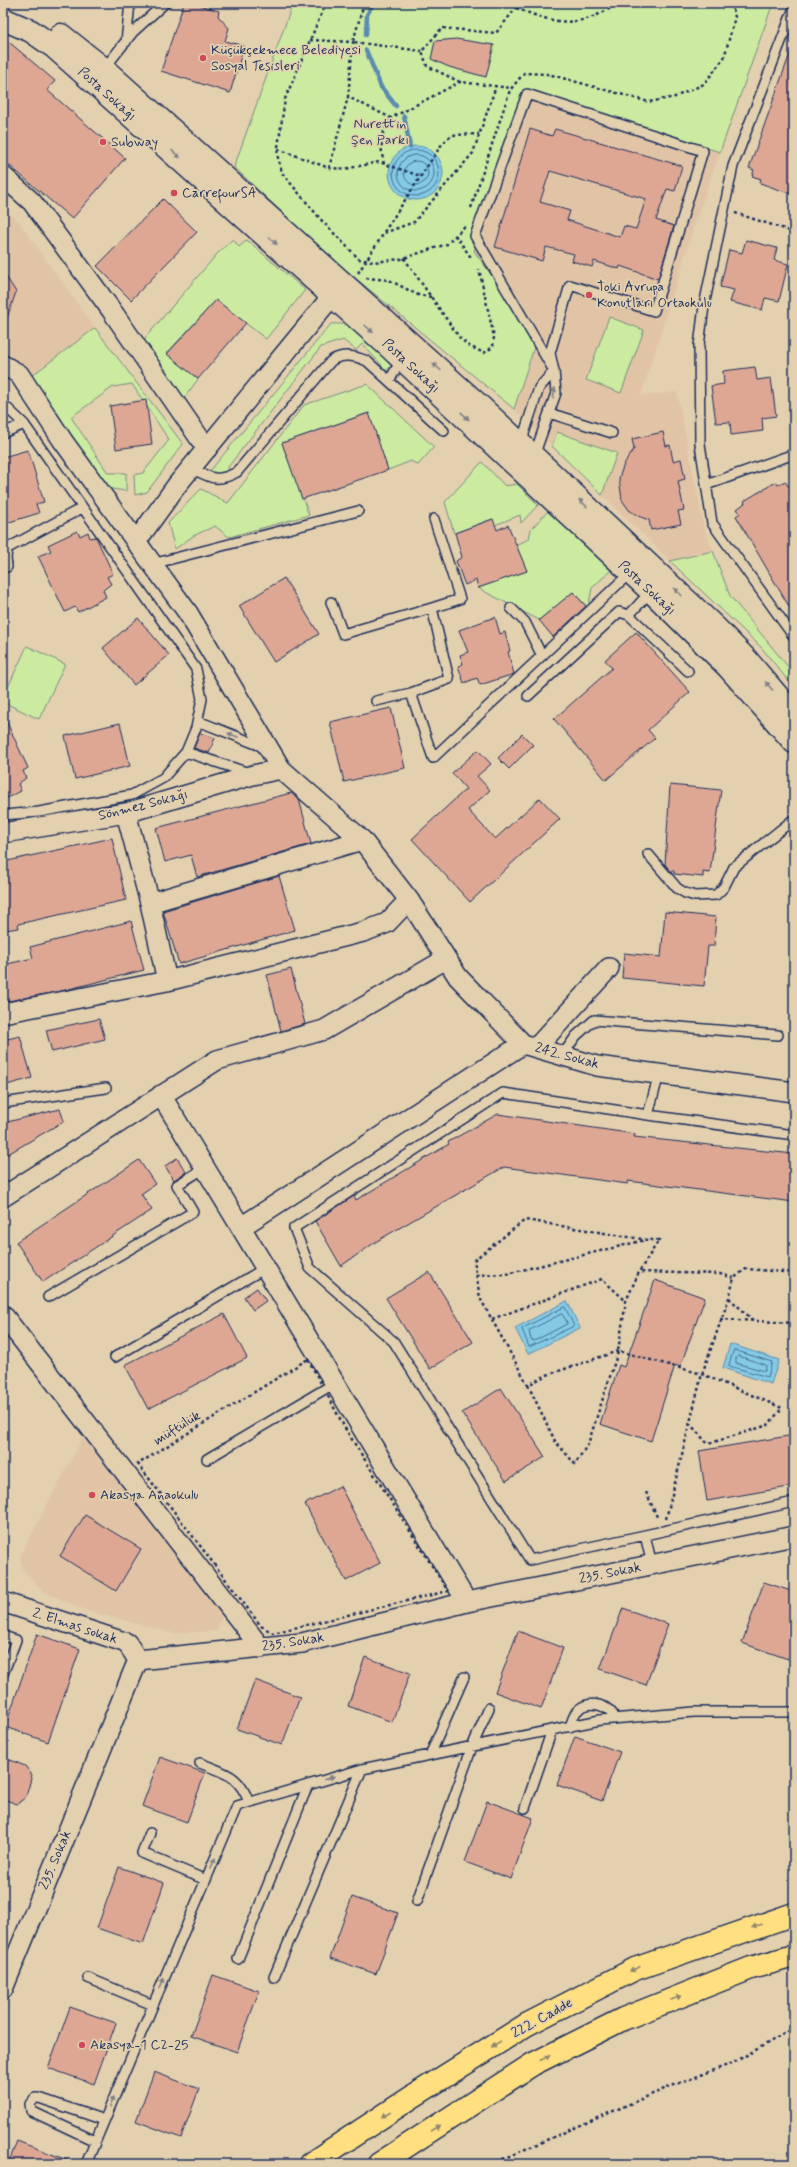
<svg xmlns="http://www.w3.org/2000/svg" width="797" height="2167" viewBox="0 0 797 2167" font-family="Mynerve,sans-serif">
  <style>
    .built { fill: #e1c4a6 }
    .green { fill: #cdeaa1; stroke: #748c80 }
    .water { fill: #84cae5; stroke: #5a8caf }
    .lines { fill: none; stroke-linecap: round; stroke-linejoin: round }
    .shore { stroke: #456d94; stroke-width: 1 }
    .stream { stroke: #5a8caf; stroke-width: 4.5 }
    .building { fill: #dda794; stroke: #1b2f5e; fill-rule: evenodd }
    .service-casing { stroke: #1b2f5e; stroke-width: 12 }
    .minor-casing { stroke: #1b2f5e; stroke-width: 22 }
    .tertiary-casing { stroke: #1b2f5e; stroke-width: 25 }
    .primary-casing { stroke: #1b2f5e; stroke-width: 25 }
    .path { stroke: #1b2f5e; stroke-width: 2.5; stroke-dasharray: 3 3; stroke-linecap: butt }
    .service { stroke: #e3d0ae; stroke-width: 9 }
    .minor { stroke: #e3d0ae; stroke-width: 19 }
    .tertiary { stroke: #e3d0ae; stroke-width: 22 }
    .primary { stroke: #ffdf80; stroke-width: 22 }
    .oneway { fill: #7f8086 }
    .oneway2 { fill: #8d876f }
    .poi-dot { fill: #d1495b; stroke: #e3d0ae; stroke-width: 1.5 }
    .labels { text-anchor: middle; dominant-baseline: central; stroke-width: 3.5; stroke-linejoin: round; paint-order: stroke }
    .poi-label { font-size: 14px; fill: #1b2f5e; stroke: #e3d0ae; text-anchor: start }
    .street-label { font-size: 14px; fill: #1b2f5e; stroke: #e3d0ae }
    .park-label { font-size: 14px; fill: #2d4265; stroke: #e3d0ae }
  </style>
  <rect width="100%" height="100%" fill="#e3d0ae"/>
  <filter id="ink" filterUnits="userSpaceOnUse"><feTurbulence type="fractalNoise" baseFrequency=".025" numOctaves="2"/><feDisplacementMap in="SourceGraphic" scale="8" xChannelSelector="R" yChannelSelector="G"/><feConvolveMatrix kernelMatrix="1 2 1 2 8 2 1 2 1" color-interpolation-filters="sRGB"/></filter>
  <g filter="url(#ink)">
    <!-- built -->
    <path class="built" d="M525,91L720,152L699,211L641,396L677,392L704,527L713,551L670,561L514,409L537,338L474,251Z
      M3,206L19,222L95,328L30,377L3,354Z
      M84,1435L223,1611L217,1631L173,1633L87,1611L44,1592L23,1570L20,1556Z"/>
    <!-- green -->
    <path class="green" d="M293,3H773L720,152L525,91L474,251L537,338L514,409L325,253L234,167Z
      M233,239L239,247L247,240L305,290L266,339L216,300L167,353L198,379L182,401L140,344L217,254Z
      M609,317L644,330L621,393L586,380Z
      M331,324C360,321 375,346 391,366L382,375L376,371L382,365L362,344L356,350L343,340L321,347L228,467L231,480H219L210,471Z
      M95,328L183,444L147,492L135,495L134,475L143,473L169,440L132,384L113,387L71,417L108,473H126V491L106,488L56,411L30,377Z
      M367,384L434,447L418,465L411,461L388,470L368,413L282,443L309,515L229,537L215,526L193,536L175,549L168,523L201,489L228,503L304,405Z
      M557,432L617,453L602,495L552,446Z
      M482,462L505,486L517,484L538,505L521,523L520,515L495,525L492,519L454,533L445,502Z
      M551,508L612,569L592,588L588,608L573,592L539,620L478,588L527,571L516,545L529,539L531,529Z
      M713,551L730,596L794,674V688L761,647L670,561Z
      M27,646L65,664L39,719L3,702V698Z"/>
    <!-- water -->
    <path class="water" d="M389 173a27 27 0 1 1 54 0a27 27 0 1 1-54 0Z
      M567,1301L580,1328L528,1354L515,1328Z
      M730,1344L779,1360L771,1384L723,1368Z"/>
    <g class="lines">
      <!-- shore -->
      <path class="shore" d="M393 173a23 23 0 1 1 46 0a23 23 0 1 1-46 0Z
        M398 173a18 18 0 1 1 36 0a18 18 0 1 1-36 0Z
        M404 173a12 12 0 1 1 24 0a12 12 0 1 1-24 0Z
        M565,1307L574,1326L529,1347L522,1329Z
        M562,1314L567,1322V1324L534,1341L531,1340L529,1331Z
        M734,1350L772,1362L768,1377L729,1366Z
        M738,1356L766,1365L765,1371L736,1363V1358Z"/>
      <!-- stream -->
      <path class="stream" d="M366,35L367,15L373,3
        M366,50L381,87L396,106
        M404,116L410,147"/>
    </g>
    <!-- building -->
    <path class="building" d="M184,3H192L219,11L218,16L229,28L225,41L244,46L230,93L161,71Z
      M3,37L55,81L47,90L125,158L72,219L3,160Z
      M456,39L494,45L486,77L449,67L431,59L435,41Z
      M792,48H794V195L760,183L761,179L752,176L754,170L749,168Z
      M530,129L552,136L555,129L682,166L675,191L667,189L656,220L674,226L658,279L620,266L619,269L594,261L592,267L572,261L574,254L546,247L542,261L495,247ZM550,171L646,199L636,229L624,226L620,237L567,220L570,211L540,202Z
      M163,199L197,232L131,300L97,266Z
      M746,240L777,248L774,260L788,264L779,301L765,298L762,310L730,302L734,290L720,287L729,250L742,253Z
      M3,272L16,292L5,324H3Z
      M216,300L246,323L198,379L167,354Z
      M755,367L757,380L771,378L776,416L762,418L763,431L731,435L730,422L716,423L711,386L724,384L723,371Z
      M146,400L152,444L116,449L110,406Z
      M369,413L388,470L302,499L282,443Z
      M663,432L666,446L670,445L673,461L681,459L685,479L678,481L684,510L678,511L681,524L651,530L649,520L638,516L629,510L622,500L619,478L624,464L634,449L632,439Z
      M28,450L44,502L36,504L39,513L3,524V469L7,468L3,457Z
      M785,481L788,486L794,483V615L736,516L740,513L737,509L745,503L744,501L776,482L778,485Z
      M493,519L497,530L508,525L527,571L478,588L476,580L465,585L456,561L462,557L455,533Z
      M77,531L80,536L88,532L90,538L96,537L113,574L107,577L111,584L103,590L106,597L78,612L75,607L65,612L38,556L51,551L48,545Z
      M284,578L319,634L274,662L239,606Z
      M573,592L586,606L553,637L539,620Z
      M495,617L500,634L505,632L510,651L508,652L514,674L480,685L477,678L464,683L458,666L463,664L460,655L468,652L459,630Z
      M138,618L169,655L134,685L103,648Z
      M636,632L690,692L648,730L655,738L606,780L554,719L612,668L605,660Z
      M391,708L405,768L344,782L330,722Z
      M3,714L28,768L23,771L26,778L18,784L21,791L3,800Z
      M120,723L130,766L75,779L65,736Z
      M200,733L215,738L209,753L194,748Z
      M522,734L533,745L509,769L498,758Z
      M478,750L491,764L477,776L490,790L468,810L495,839L540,798L560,819L470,902L412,839L466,789L452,773Z
      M670,785L721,790L710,873L703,872V877L674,874V871H670L665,864Z
      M291,793L299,799L311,844L197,877L191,855L165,862L156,828Z
      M112,838L126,900L18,924L19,928L5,930L3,924V862Z
      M279,876L295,930L179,964L163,911Z
      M665,912L716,917L714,946H708L704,986L622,978L624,953L661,957Z
      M131,921L144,970L61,991L3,1002V965L33,958L30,947Z
      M291,969L305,1024L281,1031L267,975Z
      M99,1019L105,1039L52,1052L46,1030Z
      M20,1036L32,1078L3,1086V1040Z
      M60,1109L64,1121L3,1157V1123Z
      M498,1114L635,1134L634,1137L794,1154V1202L628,1181V1184L504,1167L377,1241L341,1266L315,1221L354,1196L356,1200L449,1144L448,1142Z
      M177,1158L186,1172L174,1180L165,1166Z
      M139,1160L155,1184L141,1194L152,1210L43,1282L16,1242Z
      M429,1272L473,1342L430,1369L386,1298Z
      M655,1280L705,1298L680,1367L675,1365L651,1441L600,1424L619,1365L624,1367Z
      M257,1288L266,1301L253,1310L244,1297Z
      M224,1314L247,1358L148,1409L125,1365Z
      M501,1388L545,1457L506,1481L462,1413Z
      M794,1435V1486L707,1501L699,1451Z
      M340,1486L380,1563L346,1581L305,1504Z
      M85,1515L141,1549L116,1591L60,1556Z
      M764,1582L794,1592V1642L788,1659L742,1643Z
      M623,1608L668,1624L646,1685L600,1669Z
      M518,1631L563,1648L541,1709L495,1692Z
      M37,1634L80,1649L48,1742L5,1727Z
      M365,1657L410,1673L392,1722L348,1706Z
      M255,1680L300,1697L282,1745L237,1729Z
      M575,1736L620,1752L602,1801L557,1785Z
      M3,1757L25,1766L32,1775L26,1797L17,1804L3,1799Z
      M160,1757L205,1773L187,1822L142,1806Z
      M487,1801L533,1818L511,1879L465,1862Z
      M119,1867L164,1883L143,1944L97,1928Z
      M352,1897L398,1913L376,1974L330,1958Z
      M213,1975L259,1991L237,2052L191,2036Z
      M70,2007L116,2023L94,2084L48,2068Z
      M154,2072L199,2089L181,2138L136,2121Z
      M17,2141L75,2163V2164H8Z"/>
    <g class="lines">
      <defs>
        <path id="service" d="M794,8L733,166L704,306L699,346L700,444L712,523L794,637
          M126,42L130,3
          M104,69L133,32L165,3
          M527,94L703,151L654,311L570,285L550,353L554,371L475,236Z
          M389,381L402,359
          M3,404L24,424L196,669L202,699L196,728L186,752L163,778L132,795L39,812L3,815
          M549,413L612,433
          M3,433L24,424
          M521,443L539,388L554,371L556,393L534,456
          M191,468C211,478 217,483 237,472L331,361C343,353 355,356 367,361L444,431
          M706,485L794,454
          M152,564L358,511
          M7,567L6,557L8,548L82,508
          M651,591L629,615L688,671
          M331,602L343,634L432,608L449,679L411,693L433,758L631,572
          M432,608L460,599L434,519
          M511,608L525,622L542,656
          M528,696L619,612L629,615
          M376,701L411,693
          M198,721L266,748
          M186,752L249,773
          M648,854L677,888L685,893L695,896L716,895L724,887L734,867L794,819
          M562,1056L576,1036L594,1020L778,1035
          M3,1103L106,1088
          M648,1115L794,1135
          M48,1297L193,1212L177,1185L205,1168
          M115,1357L265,1268
          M207,1459L335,1383
          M645,1535L794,1502
          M652,1565L645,1535L530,1560L394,1342L310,1268L294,1228L503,1093L648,1115L659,1074
          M3,1636L16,1640L3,1674
          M570,1727C572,1721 574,1713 578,1710C590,1699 610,1705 615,1719
          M430,1755L464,1677
          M200,1763C226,1774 238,1774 249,1802
          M525,1808L552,1730
          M150,1833L142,1853L206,1880
          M417,1901L472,1747L489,1708
          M238,1959L308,1785
          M274,1977L362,1769
          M88,1978L153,2005
          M95,2141L31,2111L30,2104L35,2098H39L104,2120
          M86,2164L237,1806L362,1769L600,1720L694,1712H794"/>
        <path id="minor" d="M3,176L32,202L112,311L207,449
          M3,365L19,374L63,441L188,613L281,769L362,840L409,900L458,977L523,1044L597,1066L794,1092
          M136,542L177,485L332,296
          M126,813L150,903L167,981
          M3,833L126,813L253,775L281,769
          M150,903L362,840
          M3,1013L167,981L363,932L387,923L409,900
          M536,1048L609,968
          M161,1095L467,1602
          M3,1197L217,1060L324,1030L446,959
          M241,1227L523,1044
          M3,1315L261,1648
          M3,1602L127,1643L138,1660
          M3,1989L138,1660L302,1643L467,1602L794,1536"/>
        <path id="tertiary" d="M3,19L31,31L54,47L387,345L654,594L728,667L794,742
          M61,35L104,69L481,407L715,627L747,660L794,715"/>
        <path id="primary" d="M310,2164L412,2097L526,2025L635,1969L794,1914
          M379,2164L533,2064L623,2019L751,1968L794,1956"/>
      </defs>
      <!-- service casing -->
      <use href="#service" class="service-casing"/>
      <!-- minor casing -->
      <use href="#minor" class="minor-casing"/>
      <!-- tertiary casing -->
      <use href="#tertiary" class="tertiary-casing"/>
      <!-- primary casing -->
      <use href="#primary" class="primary-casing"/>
      <!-- path -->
      <path class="path" d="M326,3L285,99L277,154L282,173L323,222L359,259L374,262L401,259L447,244L465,226
        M364,3L353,42L422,51
        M516,8C558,25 579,29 619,3
        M310,40L353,42L348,97L391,118L460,82L511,88
        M460,82L427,66L422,51L442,28L496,33L520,3
        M278,149L329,168L345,169L379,162L420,176
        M384,164C380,148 380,132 391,118
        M329,168L348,97
        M471,208L510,90L524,73L548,74L649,102L675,97L704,84L724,58L735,17L731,3
        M735,213L794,232
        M384,232L442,144L452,135L479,134
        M455,235L472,259
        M404,258L459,337L469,346L484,353L493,347L494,337L479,269
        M358,273L384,233L414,222L473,153L496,86
        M366,278L389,280L418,295L431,297
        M476,1275L506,1274L645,1240
        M729,1298L755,1322
        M492,1319L602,1279L626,1301
        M720,1319L794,1323
        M618,1351L547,1375L528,1385L480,1298L474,1260L525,1220L647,1240H659L639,1272
        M308,1359L346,1430L448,1591L273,1633L261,1626L138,1464Z
        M528,1385L555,1441L575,1464L588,1444L618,1352
        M689,1423L708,1444L768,1425L782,1408L702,1374L618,1351L626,1301L639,1272L720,1274L734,1278
        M646,1492L658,1519
        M666,1519L702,1374L729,1298L734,1278L746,1269L794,1273
        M491,2164L669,2087L733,2063L794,2028"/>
      <!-- service -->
      <use href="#service" class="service"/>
      <!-- minor -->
      <use href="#minor" class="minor"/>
      <!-- tertiary -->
      <use href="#tertiary" class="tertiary"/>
      <!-- primary -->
      <use href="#primary" class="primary"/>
    </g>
    <!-- one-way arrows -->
    <defs><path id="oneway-solid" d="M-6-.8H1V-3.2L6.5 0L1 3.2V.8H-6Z"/></defs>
    <g class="oneway">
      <use href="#oneway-solid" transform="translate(176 154) rotate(41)"/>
      <use href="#oneway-solid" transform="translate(273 241) rotate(42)"/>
      <use href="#oneway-solid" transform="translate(369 329) rotate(42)"/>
      <use href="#oneway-solid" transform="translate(437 367) rotate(-138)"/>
      <use href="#oneway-solid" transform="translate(554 393) rotate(-82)"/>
      <use href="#oneway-solid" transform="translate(465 416) rotate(43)"/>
      <use href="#oneway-solid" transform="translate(583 503) rotate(-137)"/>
      <use href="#oneway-solid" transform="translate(678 592) rotate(-137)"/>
      <use href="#oneway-solid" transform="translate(769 686) rotate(-131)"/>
      <use href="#oneway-solid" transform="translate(233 735) rotate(-159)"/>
      <use href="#oneway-solid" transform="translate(329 1778) rotate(-17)"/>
      <use href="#oneway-solid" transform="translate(213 1863) rotate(-67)"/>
      <use href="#oneway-solid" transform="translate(162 1983) rotate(-67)"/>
      <use href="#oneway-solid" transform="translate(112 2102) rotate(-67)"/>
    </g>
    <g class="oneway2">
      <use href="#oneway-solid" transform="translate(757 1926) rotate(161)"/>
      <use href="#oneway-solid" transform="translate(635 1969) rotate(156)"/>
      <use href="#oneway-solid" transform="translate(676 1998) rotate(-22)"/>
      <use href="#oneway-solid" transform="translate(496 2044) rotate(148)"/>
      <use href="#oneway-solid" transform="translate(545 2058) rotate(-27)"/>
      <use href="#oneway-solid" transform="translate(386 2114) rotate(147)"/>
      <use href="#oneway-solid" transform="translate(435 2128) rotate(-33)"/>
    </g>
  </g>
  <!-- markers -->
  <g class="poi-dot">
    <circle cx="203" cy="58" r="4"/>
    <circle cx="103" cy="142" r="4"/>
    <circle cx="174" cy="193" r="4"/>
    <circle cx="589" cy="295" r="4"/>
    <circle cx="92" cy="1495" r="4"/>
    <circle cx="82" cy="2045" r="4"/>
  </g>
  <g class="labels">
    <!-- poi labels -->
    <g class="poi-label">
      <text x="211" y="50">Küçükçekmece Belediyesi<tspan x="211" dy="16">Sosyal Tesisleri</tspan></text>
      <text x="111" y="142">Subway</text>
      <text x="182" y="193">CarrefourSA</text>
      <text x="597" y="287">Toki Avrupa<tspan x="597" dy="16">Konutları Ortaokulu</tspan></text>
      <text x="100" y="1495">Akasya Anaokulu</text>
      <text x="90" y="2045">Akasya-1 C2-25</text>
    </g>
    <!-- street labels -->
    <g class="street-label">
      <text transform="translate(107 94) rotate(42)">Posta Sokağı</text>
      <text transform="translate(411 366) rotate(43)">Posta Sokağı</text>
      <text transform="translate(647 588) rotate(43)">Posta Sokağı</text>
      <text transform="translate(143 805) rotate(-14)">Sönmez Sokağı</text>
      <text transform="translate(567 1056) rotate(15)">242. Sokak</text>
      <text transform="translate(177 1428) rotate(-32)">müftülük</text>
      <text transform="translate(610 1573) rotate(-11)">235. Sokak</text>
      <text transform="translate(75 1626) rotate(18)">2. Elmas sokak</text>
      <text transform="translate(293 1642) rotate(-9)">235. Sokak</text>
      <text transform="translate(55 1860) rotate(-67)">235. Sokak</text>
      <text transform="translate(542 2018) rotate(-29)">222. Cadde</text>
    </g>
    <!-- park labels -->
    <g class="park-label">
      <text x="380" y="124">Nurettin<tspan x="380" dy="16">Şen Parkı</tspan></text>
    </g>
  </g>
  <!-- margin -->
  <rect width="797" height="2167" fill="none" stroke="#e3d0ae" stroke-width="16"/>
  <rect x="8" y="8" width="781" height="2151" fill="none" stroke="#1b2f5e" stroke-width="1.5" filter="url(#ink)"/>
</svg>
